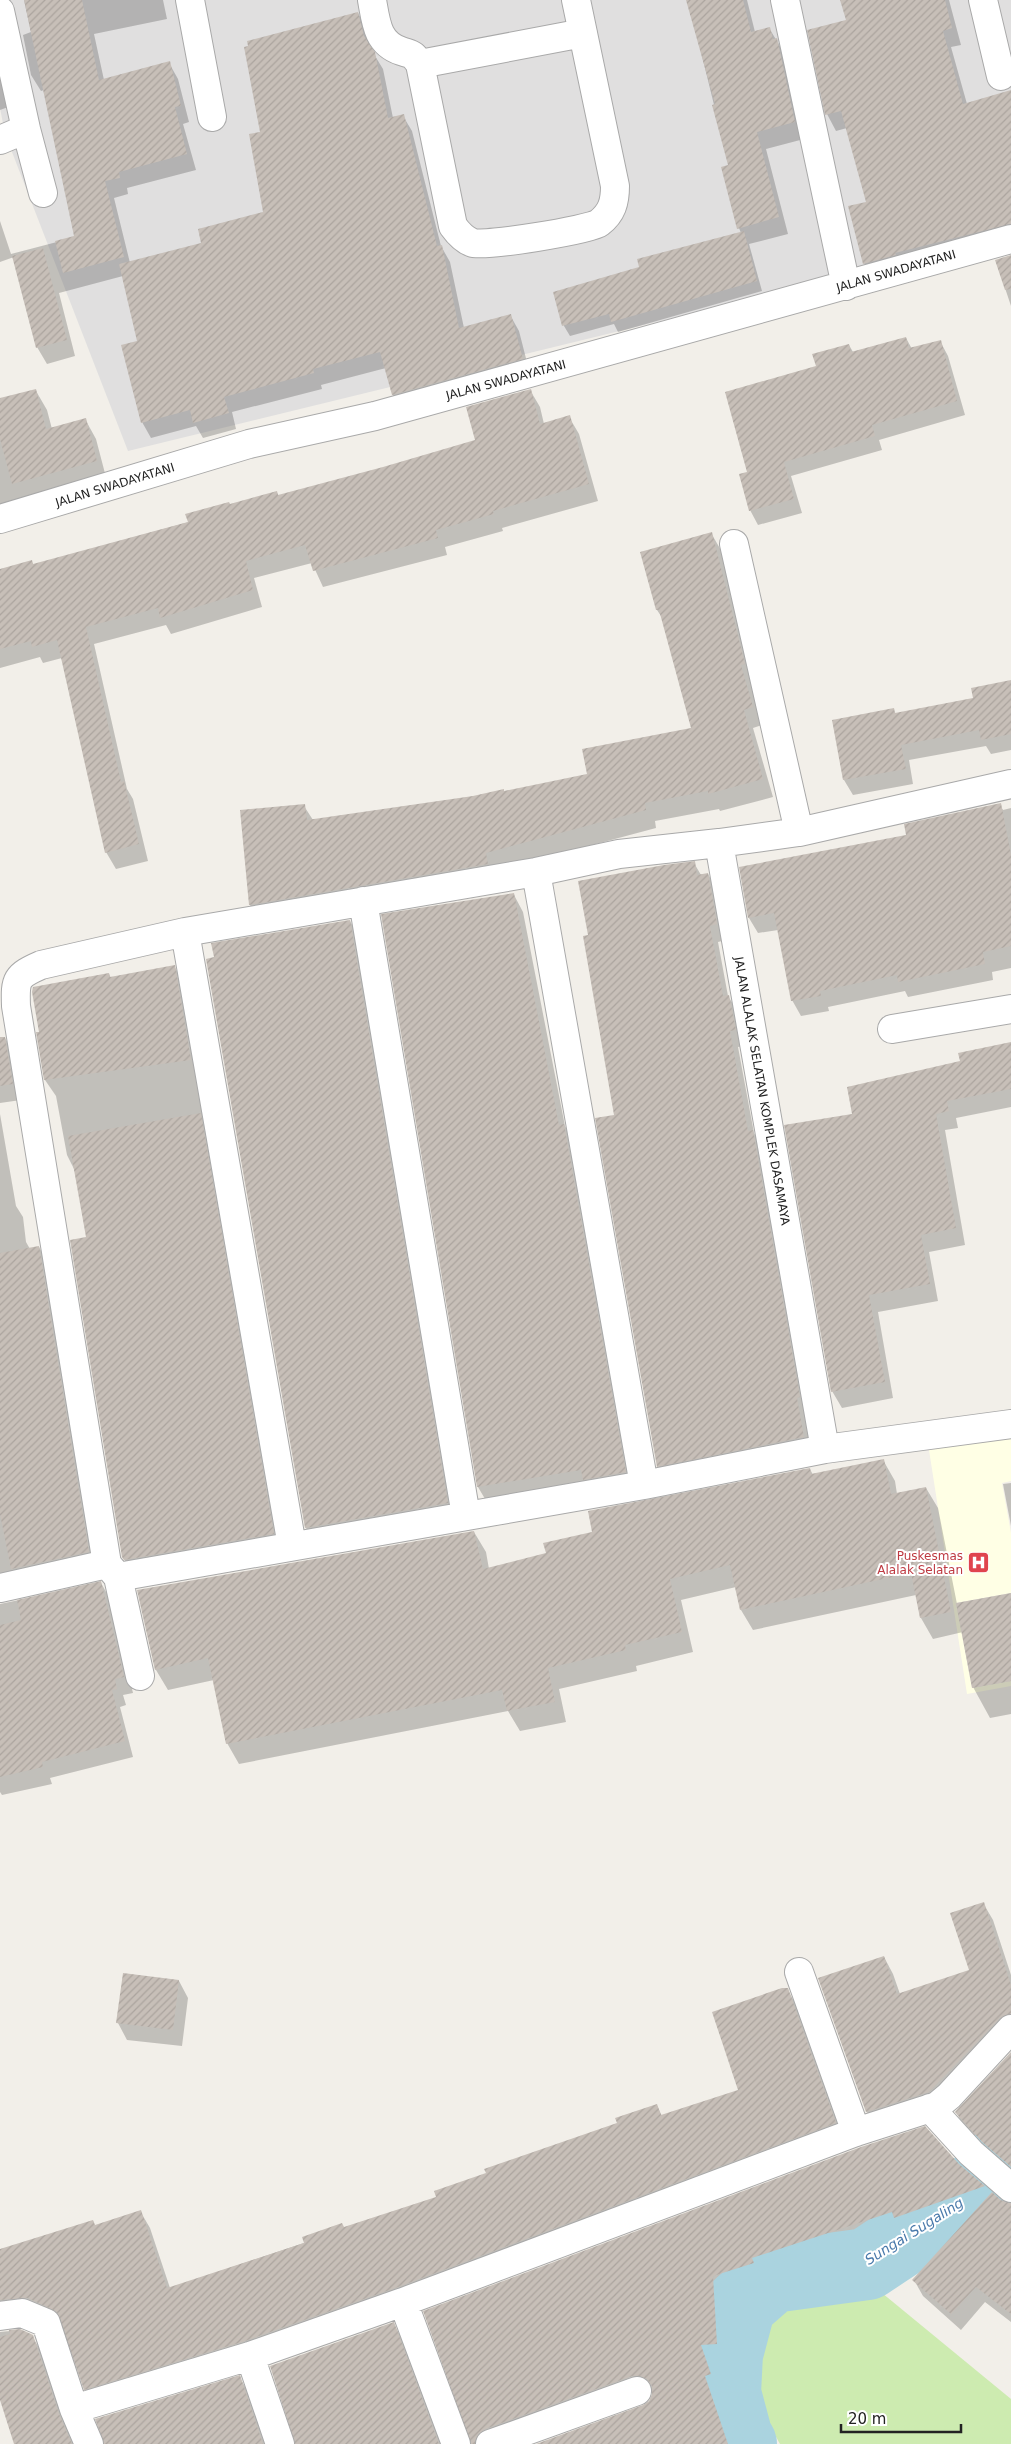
<svg xmlns="http://www.w3.org/2000/svg" width="1011" height="2444" viewBox="0 0 1011 2444" font-family="'DejaVu Sans',sans-serif">
  <style>
    .residential { fill: #e0dfdf }
    .education { fill: #ffffe5 }
    .grass { fill: #cdebb0 }
    .shadow { fill: #0003 }
    .lines { fill: none; stroke-linecap: round; stroke-linejoin: round }
    .river { stroke: #aad3df; stroke-width: 72 }
    .building { fill: url(#building-hatch) }
    .minor-casing { stroke: #a9a9a9; stroke-width: 30 }
    .minor { stroke: #fff; stroke-width: 28 }
    .labels { text-anchor: middle; dominant-baseline: central; stroke-width: 4; stroke-linejoin: round; paint-order: stroke }
    .street-label { font-size: 12px; fill: #222; stroke: #fff }
    .health-label { font-size: 12px; fill: #be3a42; stroke: #fff; text-anchor: end }
    .water-label { font-size: 14px; font-style: italic; fill: #4a7aab; stroke: #fff }
  </style>
  <defs>
    <pattern id="building-hatch" width="6" height="6" patternUnits="userSpaceOnUse" patternTransform="scale(1.25)"><rect width="6" height="6" fill="#c7bfb8"/><path d="M-1 1l2-2M0 6l6-6M5 7l2-2" fill="none" stroke="#aba49e"/></pattern>
  </defs>
  <rect width="100%" height="100%" fill="#f2efe9"/>
  <!-- residential -->
  <path class="residential" d="M0,0H1011V227L722,306L128,451L5,134L0,108Z"/>
  <!-- education -->
  <path class="education" d="M1011,1436V1481L1002,1483L1011,1533V1593L956,1603L972,1688L1011,1681V1686L967,1694L929,1450Z"/>
  <!-- grass -->
  <path class="grass" d="M865,2279L1011,2399V2444H780L760,2408L755,2331L780,2290Z"/>
  <!-- shadow -->
  <path class="shadow" d="M24,0H163L167,19L94,34L104,80L169,63L178,79L189,122L183,124L196,170L127,188L128,194L114,198L130,263L203,243L265,213L262,133L358,13L366,28L372,51L383,69L393,118L403,116L412,131L441,246L450,262L464,328L510,315L519,331L530,374L402,410L393,395L386,368L321,385L322,389L232,412L236,429L203,438L196,426L151,438L142,422L139,342L123,276L59,293L75,356L47,364L37,347L14,257L0,262V221L11,254L76,237L44,90L41,91L31,75L23,35L31,32Z
    M694,0H747L755,32L769,28L786,56L804,139L766,149L788,234L749,244L762,291L618,332L614,324L570,336L564,326L555,293L640,268L741,233L739,228L729,166L689,3Z
    M842,0H949L961,45L951,47L967,104L1011,91V243L874,280L864,263L867,202L847,128L836,131L827,114L847,21Z
    M0,63L11,106L0,110Z
    M1011,257V306L996,261Z
    M906,338L912,349L940,341L948,356L965,415L879,440L882,450L791,476L802,513L758,525L750,510L749,472L817,366L849,345L853,352Z
    M530,390L540,407L544,424L569,417L579,434L598,501L502,528L503,531L445,547L447,555L323,587L312,563L254,578L262,607L171,634L166,625L94,644L127,789L133,799L148,861L116,869L106,852L62,658L43,663L40,657L0,668V570L31,561L34,565L189,522L230,505L277,493L279,496L383,469L476,441Z
    M36,391L47,410L52,429L85,419L96,439L107,481L0,513V400Z
    M711,533L722,552L755,682L751,683L762,725L753,728L773,797L720,811L719,809L655,821L656,828L495,871L260,923L250,905L241,812L304,806L313,820L504,792L588,775L692,729L663,619L657,610Z
    M1011,682V750L991,754L986,746L909,760L913,784L853,795L844,780L833,721L893,709L896,714L975,699Z
    M1000,805L1003,810L1011,808V968L992,972L993,980L908,997L905,991L828,1007L829,1011L801,1016L792,1000L778,930L758,933L749,918L740,868L908,836Z
    M694,863L701,875L708,874L717,890L726,940L718,942L728,996L738,1012L744,1046L738,1047L754,1133L762,1147L813,1453L667,1482L658,1466L615,1116L590,936Z
    M514,895L523,912L565,1126L574,1142L635,1489L488,1504L478,1487L383,915Z
    M350,921L359,937L457,1520L315,1544L306,1528L207,960Z
    M174,966L184,982L283,1550L133,1574L123,1557L88,1238L75,1171L67,1155L56,1096L45,1080L109,974L111,978Z
    M5,1038L14,1054L21,1100L0,1103V1039Z
    M1011,1044V1107L956,1118L958,1128L945,1130L965,1245L929,1252L938,1301L878,1312L893,1398L842,1408L832,1391L853,1115L961,1062Z
    M0,1114L16,1206L23,1217L26,1242L30,1249L39,1247L48,1263L98,1568L0,1592Z
    M883,1460L895,1481L897,1494L926,1488L938,1508L957,1604L1011,1594V1714L990,1718L973,1687L963,1632L933,1639L921,1618L916,1595L753,1630L741,1610L736,1587L681,1600L693,1652L636,1666L637,1671L559,1689L566,1722L520,1731L508,1711L239,1764L227,1743L214,1680L168,1690L156,1670L138,1591L474,1532L486,1552L489,1569L547,1554L594,1533L810,1469L813,1475Z
    M1011,1483V1526L1003,1484Z
    M101,1583L110,1599L133,1693L123,1695L126,1705L120,1707L133,1757L50,1778L52,1784L2,1795L0,1792V1604Z
    M983,1903L993,1920L1011,1975V2034L939,2109L876,2129L867,2112L819,1979L884,1957L893,1974L900,1994L970,1971Z
    M179,1981L188,1998L182,2046L127,2040L118,2023Z
    M787,1989L797,2006L845,2139L95,2406L85,2389L63,2325L38,2315L0,2320V2250L93,2221L95,2226L140,2211L150,2228L170,2288L437,2198L487,2174L619,2124L657,2106L662,2116L740,2091Z
    M1011,2054V2174L965,2128L956,2112Z
    M959,2164L985,2187L990,2196L992,2194L1011,2204V2322L985,2302L961,2330L923,2296L914,2280L979,2208L904,2234L901,2229L760,2275L762,2279L722,2292L725,2361L709,2362L720,2390L713,2393L730,2444H540L643,2407L650,2401L654,2394L650,2392L498,2444H472L425,2312Z
    M393,2323L403,2340L442,2444H296Z
    M20,2330L32,2336L42,2353L73,2444H16L0,2396V2332Z
    M239,2377L249,2393L266,2444H105Z"/>
  <g class="lines">
    <!-- river -->
    <path class="river" d="M741,2444L737,2438L725,2393L727,2354L740,2305L772,2277L867,2264L968,2197L1011,2149"/>
  </g>
  <!-- building -->
  <path class="building" d="M24,0H82L99,80L170,61L181,106L175,107L187,154L119,172L120,178L105,181L124,257L63,273L55,241L74,236Z
    M686,0H743L751,32L770,27L773,39L777,38L795,122L757,132L779,217L737,229L721,167L728,165L712,105L715,104Z
    M840,0H945L952,28L943,31L963,104L1011,90V224L895,253L896,255L863,264L848,206L866,202L841,111L825,115L807,30L846,20Z
    M358,12L364,36L375,52L388,118L404,114L437,246L442,245L459,328L511,314L523,359L392,395L380,352L313,369L314,373L224,397L229,413L193,423L190,410L141,423L121,345L137,341L119,264L201,243L198,229L263,212L249,134L260,132L244,47L248,46L247,41Z
    M744,231L757,281L611,322L609,314L562,326L553,292L639,267L637,259Z
    M43,248L67,340L36,348L12,256Z
    M1011,255V289L1005,290L995,260Z
    M906,337L909,348L941,340L957,401L872,425L875,436L784,462L794,499L749,511L739,474L747,472L725,392L816,366L812,354L849,344L851,352Z
    M36,389L46,429L86,418L97,461L12,484L0,439V398Z
    M531,389L540,424L570,415L589,484L493,511L494,514L436,530L438,538L313,571L305,545L246,561L253,590L160,618L158,608L86,627L121,782L124,781L139,844L105,853L57,640L32,647L31,641L0,649V569L32,560L33,564L188,522L185,514L229,502L230,504L277,491L278,495L383,467L475,440L466,407Z
    M712,532L745,664L741,665L753,707L744,710L763,779L708,794V791L645,803L646,810L486,853L488,864L249,905L240,810L305,804L307,820L473,796L504,789V791L587,774L582,749L691,728L659,610H656L640,552Z
    M1011,680V734L981,740L979,730L901,745L906,769L843,780L832,720L894,708L895,713L973,698L971,688Z
    M1001,803L1011,855V946L983,952L985,964L898,982L897,975L820,991L821,996L791,1001L774,913L748,918L739,867L906,835L904,824Z
    M695,861L697,875L708,873L717,924L710,926L723,996L729,995L736,1030L730,1031L748,1131L753,1130L800,1397L797,1398L804,1437L657,1467L595,1118L614,1115L583,936L588,935L578,881L664,865Z
    M514,893L559,1125L564,1124L626,1472L583,1480L581,1470L477,1487L381,914Z
    M350,920L448,1503L305,1528L206,959L214,957L211,943Z
    M175,965L191,1060L44,1080L36,1032H39L32,992L33,987L109,973L110,977Z
    M0,1037H5L13,1084L0,1086Z
    M1011,1042V1089L947,1101L949,1111L936,1114L956,1228L921,1235L930,1284L869,1295L885,1382L831,1392L784,1125L852,1114L847,1087L960,1061L958,1053Z
    M201,1113L274,1534L124,1560L122,1557L70,1240L86,1237L68,1136Z
    M39,1246L89,1552L11,1569L0,1514V1253Z
    M884,1459L891,1494L926,1487L951,1612L920,1618L911,1573L740,1610L730,1565L670,1579L682,1632L625,1645L626,1650L548,1668L555,1702L507,1711L502,1690L226,1744L208,1658L155,1670L137,1590L474,1531L483,1569L546,1553L543,1543L592,1532L588,1511L810,1468L811,1474Z
    M101,1581L124,1677L115,1679L117,1689L112,1690L125,1741L42,1762L43,1767L0,1777V1625L21,1620L17,1600Z
    M1011,1593V1681L972,1688L956,1603Z
    M984,1902L1011,1985V2014L1000,2018L929,2092L866,2112L818,1978L884,1956L897,1994L969,1970L950,1913Z
    M123,1973L179,1980L173,2030L116,2023Z
    M782,1988H788L836,2123L398,2287L245,2341L84,2390L57,2312L28,2298L0,2300V2249L93,2220L95,2225L141,2210L167,2288L304,2243L302,2237L342,2223L344,2227L436,2197L434,2191L486,2173L484,2169L617,2123L615,2118L657,2104L661,2115L738,2090L712,2012Z
    M1011,2052V2167L982,2142L955,2112Z
    M925,2126L959,2164L985,2186L894,2218L892,2212L752,2258L754,2263L713,2276L717,2344L701,2345L711,2374L705,2376L728,2444H536L643,2405L649,2401L652,2394V2386L647,2379L639,2376H632L485,2429L478,2434L475,2444H471L423,2311L861,2147Z
    M992,2192L1001,2200L1011,2203V2314L976,2287L951,2314L912,2280Z
    M394,2322L439,2444H295L270,2366Z
    M20,2329L33,2335L59,2414L72,2444H14L0,2400V2337L10,2334L9,2330Z
    M240,2375L263,2444H104L95,2419Z"/>
  <g class="lines">
    <defs>
      <path id="minor" d="M190,0L212,117
        M372,0C376,22 377,43 401,51C413,55 412,53 420,64L453,226C458,233 464,240 473,243C482,247 590,230 599,223C612,213 615,202 615,186L576,0
        M785,0L846,286
        M983,0L1001,76
        M0,11L26,129L43,193
        M420,64L583,33
        M0,140L26,129
        M0,519L249,444L375,416L1011,239
        M734,544L799,832
        M536,872L644,1485
        M363,901L466,1516
        M185,932L292,1546
        M892,1029L1011,1009
        M825,1449L719,843L799,832L1011,784
        M107,1564L16,1006C15,979 16,976 41,965L185,932L536,872L619,854L719,843
        M118,1577L140,1676
        M0,1588L107,1564L118,1577L644,1485L825,1449L1011,1424
        M799,1972L856,2132
        M930,2108L971,2153L1011,2188
        M0,2316L22,2313L46,2323L74,2409
        M250,2356L280,2444
        M89,2444L74,2409L250,2356L403,2302
        M456,2444L403,2302L856,2132L937,2106L949,2096L1011,2029
        M490,2444L637,2391"/>
    </defs>
    <!-- minor casing -->
    <use href="#minor" class="minor-casing"/>
    <!-- minor -->
    <use href="#minor" class="minor"/>
  </g>
  <!-- icons -->
  <defs>
    <symbol id="hospital-square" viewBox="-11 -11 22 22"><rect x="-9" y="-9" width="18" height="18" rx="4" fill="#e0444e" stroke="#fff"/><path d="M-5-5h3v3.5h4V-5h3V5h-3V1.5h-4V5h-3Z" fill="#fff"/></symbol>
  </defs>
  <g fill-rule="evenodd">
    <use href="#hospital-square" x="966" y="1550" width="25" height="25"/>
  </g>
  <g class="labels">
    <!-- street labels -->
    <g class="street-label">
      <text transform="translate(896 271) rotate(-16)">JALAN SWADAYATANI</text>
      <text transform="translate(506 380) rotate(-15)">JALAN SWADAYATANI</text>
      <text transform="translate(115 485) rotate(-17)">JALAN SWADAYATANI</text>
      <text transform="translate(762 1091) rotate(80)">JALAN ALALAK SELATAN KOMPLEK DASAMAYA</text>
    </g>
    <!-- health labels -->
    <g class="health-label">
      <text x="963" y="1556">Puskesmas<tspan x="963" dy="14">Alalak Selatan</tspan></text>
    </g>
    <!-- water labels -->
    <g class="water-label">
      <text transform="translate(914 2231) rotate(-32)">Sungai Sugaling</text>
    </g>
  </g>
  <!-- scale -->
  <path d="M841 2424v8h120v-8" fill="none" stroke="#222222" stroke-width="2.5"/>
  <text x="848" y="2424" font-size="15" fill="#222222" stroke="#ffffff" stroke-width="4" paint-order="stroke">20 m</text>
</svg>
